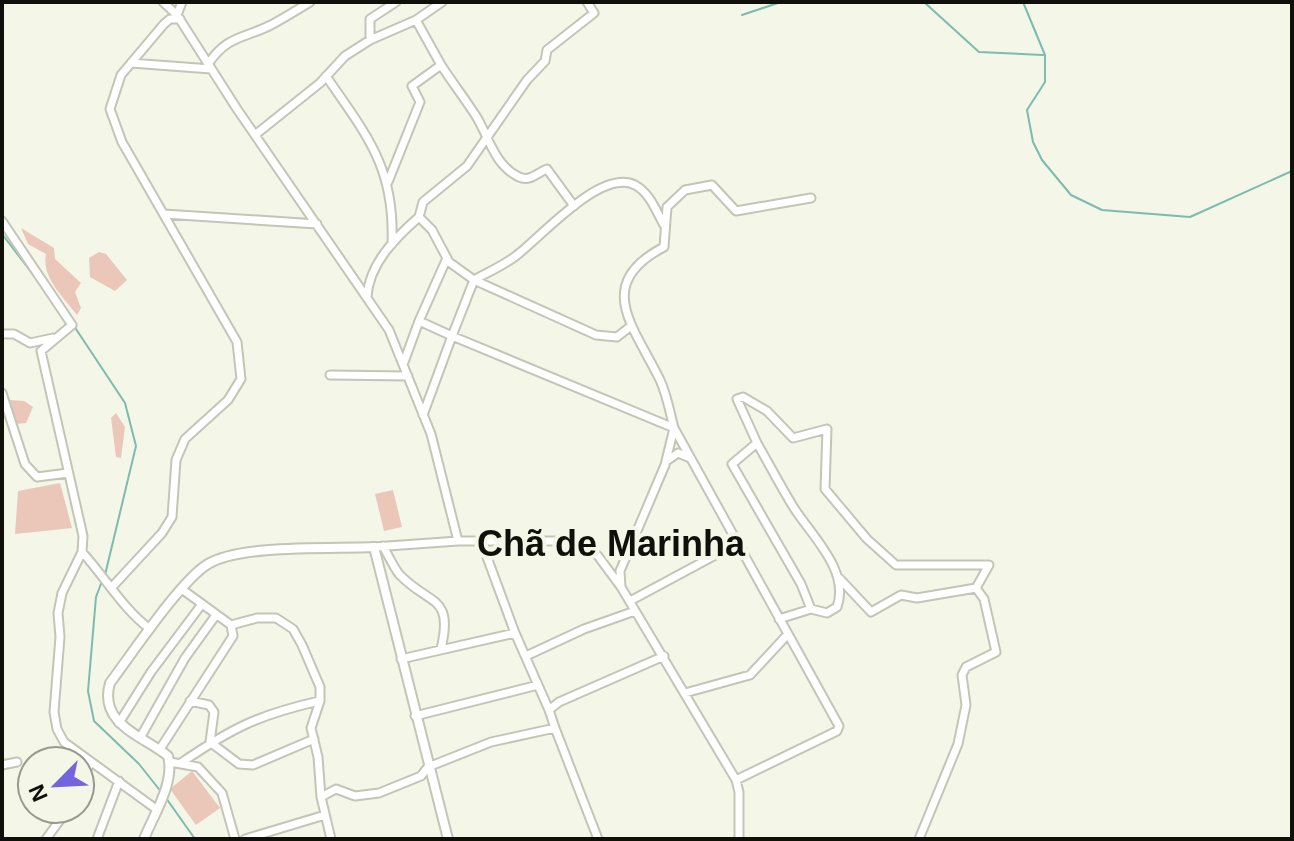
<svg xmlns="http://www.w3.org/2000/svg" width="1294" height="841" viewBox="0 0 1294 841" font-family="Helvetica,sans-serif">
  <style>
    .green { fill: #eac7b9 }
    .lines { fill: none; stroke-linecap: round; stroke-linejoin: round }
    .stream { stroke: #7cbbb0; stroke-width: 2 }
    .minor-casing { stroke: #c3c5b6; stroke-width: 11 }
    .tertiary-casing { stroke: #c3c5b6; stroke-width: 12 }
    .minor { stroke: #fff; stroke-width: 7 }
    .tertiary { stroke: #fff; stroke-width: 8 }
    .labels { text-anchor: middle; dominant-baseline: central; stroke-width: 8; stroke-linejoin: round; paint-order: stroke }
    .district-label { font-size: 36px; font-weight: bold; fill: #10100b; stroke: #f4f6e7 }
  </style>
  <rect width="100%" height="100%" fill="#f4f6e7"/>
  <!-- green -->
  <path class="green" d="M21,228L54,248L55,259L81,283L75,292L81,308L77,315C64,298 41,277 46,254L28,244Z
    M99,252L106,254L127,280L115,291L90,277L89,258Z
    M10,400L24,401L33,407L26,423L16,424Z
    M116,413L125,427L121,458L116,457L111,418Z
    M60,483L72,528L15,534L18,491Z
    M393,490L402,527L384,531L375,494Z
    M192,771L220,808L196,825L170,789Z"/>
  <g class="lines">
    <!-- stream -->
    <path class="stream" d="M924,2L979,52L1043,55
      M1023,2L1045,55V82L1027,110L1033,142L1042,160L1071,195L1102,210L1190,217L1292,171
      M742,15L781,2
      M2,234L45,290
      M74,326L125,403L136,446L105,575
      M102,581L96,597L88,691L94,721L139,764L162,793
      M166,798L195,839"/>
    <defs>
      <path id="minor" d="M163,2L177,15L237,109L389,330L431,434L458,541
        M587,2L594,13L547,50L545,61L527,80L467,166L423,202L419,217L432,230L449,262L474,280C488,272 505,265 517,255C542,236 601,168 635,185C650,193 656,211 664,225
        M177,15L182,2
        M370,40L416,20L442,2
        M131,63L211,69
        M208,64C228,35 243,39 271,25C284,18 297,10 310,2
        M441,65C452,82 465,99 476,116C489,137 494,165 519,177C530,182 537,173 547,169L574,206
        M326,76C367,136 395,167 392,244
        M255,135L320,83L345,56L370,40V19L396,2
        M388,182L420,102L412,86L441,65L416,20
        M164,214L317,224
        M2,221L72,325L41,351L83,536L82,552L62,593L58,613L60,637L54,712L57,729L64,742L156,809
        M367,297C369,264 395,238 419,217
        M419,321L447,258
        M631,326L617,337L596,335L474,280L452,336L674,428
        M2,334H14L30,343L53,338
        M404,362L419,321L452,336L423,415
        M330,375L408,376
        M2,393L25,464L37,477L68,473
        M674,428C670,413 667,395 660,380C635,328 592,284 664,247L667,207L685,190L712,185L736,211L811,198
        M757,443L737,399L743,397L767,411L793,438L827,429L825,489L867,539L896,565H989L976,588
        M668,460L678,453L690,458
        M481,541L515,633L549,710
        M383,546C388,555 393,566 399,574C429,606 454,594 441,649
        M374,547L458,541H566L587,548L598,556L621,587L736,780L739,792V839
        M82,552C105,577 123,609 150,629
        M839,578L871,612L901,595L917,598L976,588
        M113,586L162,533L172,517L176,460L185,439L228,400L241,379L237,342L122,142L110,109L121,75L164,24L170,19H180
        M621,587L620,571L665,465L674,428L839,726L837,731L736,780
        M183,590L231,625
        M630,601L736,544
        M779,619L811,609L827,613L837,607C850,571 812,536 794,508C781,487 769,464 757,443L732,464L801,584L811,609
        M231,625L257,618H276L293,629L302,645L320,687V701L311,728L318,757L321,797
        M526,656L584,629L635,611
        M401,659L515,633
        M685,693L750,675L788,634
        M190,701L209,705L214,712L210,742L239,764L253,765L314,739
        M415,716L538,685
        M119,723L151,672L202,604
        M555,728L598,839
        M140,738L185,658L216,615
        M160,749L233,636L231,625
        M170,762L198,767L222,793L235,839
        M181,763C232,728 258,715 319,701
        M2,765L17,762
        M80,784L91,762
        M45,809L57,823
        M46,839L68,809
        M97,839L119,781
        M245,839L325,815
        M331,839L321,797L336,789L355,796L379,793L421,776L428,767L491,742L555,728L549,710L559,702L664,656
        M919,839L958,744L966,705L962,675L966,667L996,652L984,599L976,588"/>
      <path id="tertiary" d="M144,839C154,814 175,783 168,756C143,736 98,724 110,683C131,655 181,580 208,564C240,544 334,549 374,547L448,839"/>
    </defs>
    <!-- minor casing -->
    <use href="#minor" class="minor-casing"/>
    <!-- tertiary casing -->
    <use href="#tertiary" class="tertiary-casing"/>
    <!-- minor -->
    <use href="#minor" class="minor"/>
    <!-- tertiary -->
    <use href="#tertiary" class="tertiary"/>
  </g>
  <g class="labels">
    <!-- district labels -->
    <g class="district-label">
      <text x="611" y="543">Chã de Marinha</text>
    </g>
  </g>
  <!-- border -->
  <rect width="1294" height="841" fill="none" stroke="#10100b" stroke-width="8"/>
  <!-- north arrow -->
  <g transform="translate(56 785) rotate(246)"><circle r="38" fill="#f4f6e7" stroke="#999a8f" stroke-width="2"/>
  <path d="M0-6L14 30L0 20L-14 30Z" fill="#7464de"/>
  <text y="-12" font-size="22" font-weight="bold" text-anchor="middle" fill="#10100b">N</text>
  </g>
</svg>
